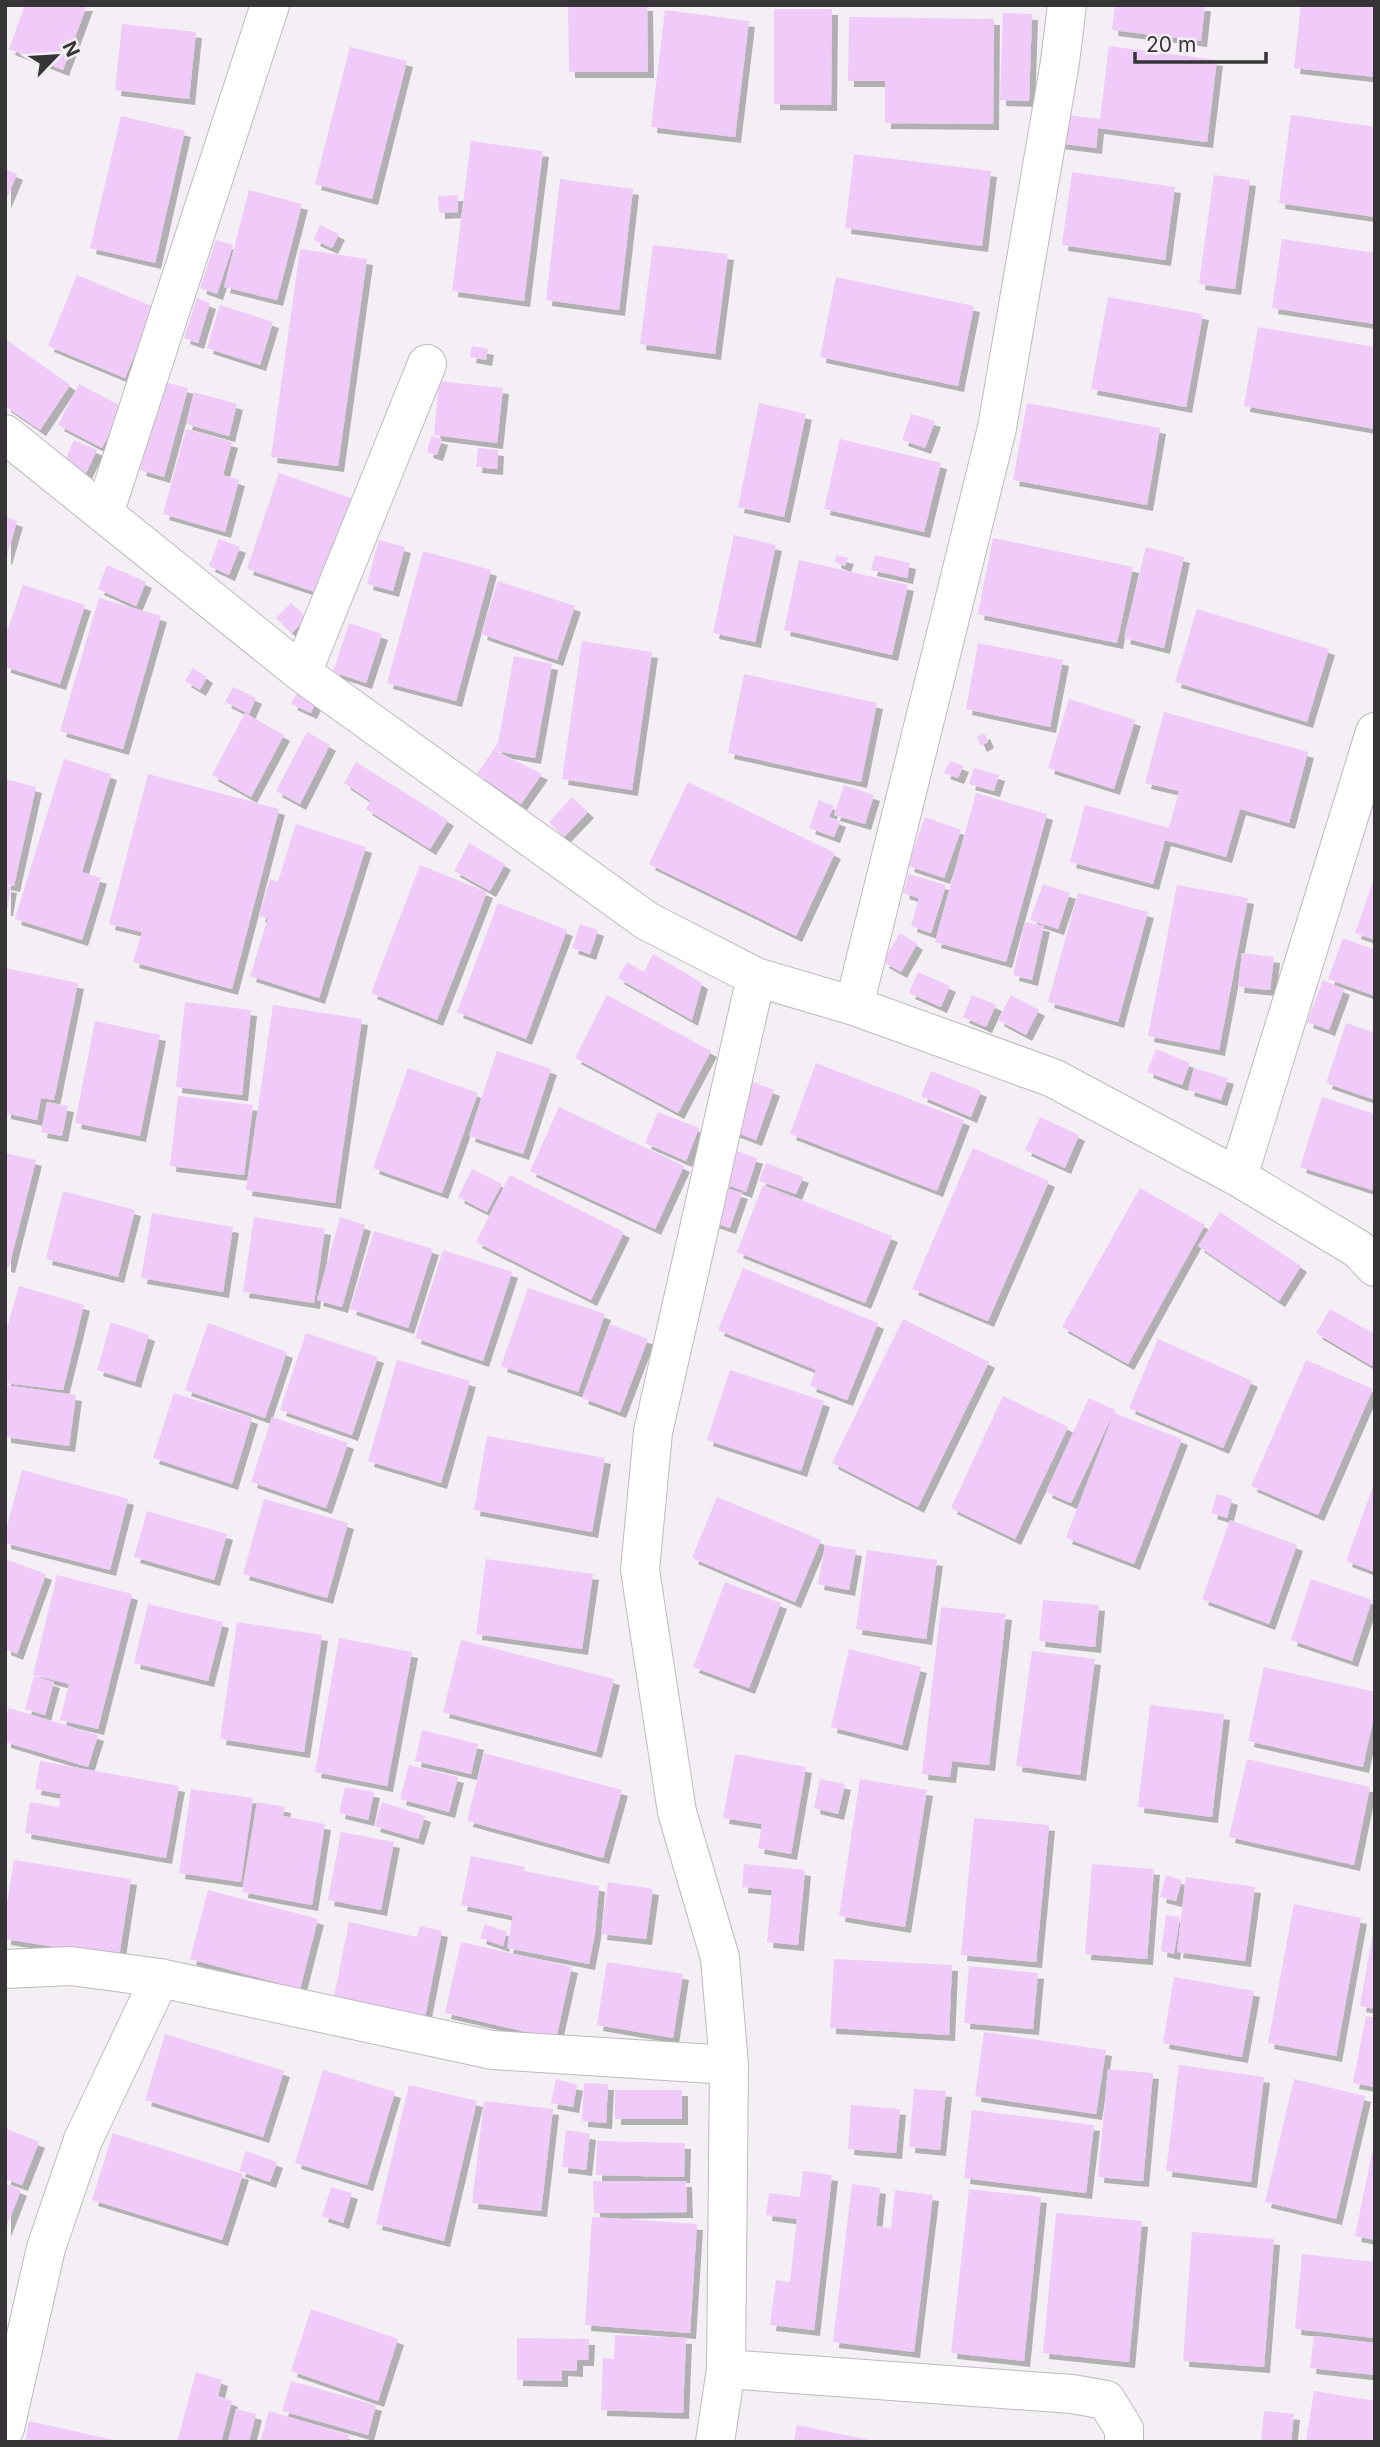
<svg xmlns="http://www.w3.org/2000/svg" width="1380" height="2447" viewBox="0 0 1380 2447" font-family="Inter,sans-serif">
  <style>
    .building { fill: #f0caf8; filter: url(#shadow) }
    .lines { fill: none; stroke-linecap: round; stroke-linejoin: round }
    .minor-casing { stroke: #bebabe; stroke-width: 40 }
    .minor { stroke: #fff; stroke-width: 38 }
  </style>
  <defs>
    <filter id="shadow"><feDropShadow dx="6" dy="6" stdDeviation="0" flood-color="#0004"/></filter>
  </defs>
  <rect width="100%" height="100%" fill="#f3eff4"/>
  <!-- building -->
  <path class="building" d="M25,5H87L63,70L9,49Z
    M568,5H647L648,72H569Z
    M1115,5H1205L1201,41L1112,30Z
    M1301,5H1375V77L1294,68Z
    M774,9H832L831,105L774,104Z
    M665,10L749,21L735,137L651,127Z
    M1003,13L1032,14L1029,101L1000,100Z
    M849,17L994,19L993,124L885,123V81H848Z
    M122,24L196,32L189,99L115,90Z
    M1109,46L1217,60L1207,142L1098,128L1096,148L1057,143L1060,114L1100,119Z
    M350,47L407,61L372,199L315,184Z
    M1291,115L1375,127V217L1279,203Z
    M121,116L185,131L155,263L90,248Z
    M471,141L543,151L524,301L452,291Z
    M854,154L991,171L982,246L845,228Z
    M5,169L17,174L5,203Z
    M1072,172L1175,187L1165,260L1062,245Z
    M1214,175L1250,180L1235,289L1199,284Z
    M560,179L633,189L619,310L546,300Z
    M249,190L302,204L277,300L224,287Z
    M458,195V212L439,213L438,196Z
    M320,225L339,234L332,248L314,240Z
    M1282,239L1375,253V324L1272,308Z
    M216,240L233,245L217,294L200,288Z
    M653,245L728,254L715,354L640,344Z
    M300,249L367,259L338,466L271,457Z
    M77,275L154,307L125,378L48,346Z
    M836,277L974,306L958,386L820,357Z
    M1108,297L1203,314L1186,407L1091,389Z
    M197,298L210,303L198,343L184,338Z
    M220,305L273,322L260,365L207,348Z
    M1258,327L1375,347V429L1244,406Z
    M8,341L70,385L40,430L5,406V345Z
    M472,346L488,349L486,360L470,357Z
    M439,381L503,388L497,443L434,435Z
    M164,382L188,388L164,477L140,470Z
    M79,384L123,407L102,448L58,425Z
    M194,392L237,404L229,436L186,424Z
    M759,403L806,414L784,517L738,507Z
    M1027,403L1160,428L1147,505L1013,480Z
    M911,414L935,421L925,448L902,440Z
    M186,429L232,442L223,475L239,480L225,532L163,514Z
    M431,436L442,439L437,455L427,452Z
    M840,439L941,463L924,532L824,509Z
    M74,440L97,450L86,473L64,462Z
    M478,448L498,450L497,469L476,467Z
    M279,473L351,498L318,593L247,569Z
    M5,517L17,521L6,559L5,558Z
    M734,535L776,545L755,642L713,633Z
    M993,538L1133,567L1117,643L978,614Z
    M219,539L240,547L229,575L209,566Z
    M379,540L405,547L393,591L367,584Z
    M1146,547L1184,557L1164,648L1124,638Z
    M423,551L491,570L456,701L387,683Z
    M836,555L848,558L845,566L835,562Z
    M875,555L910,563L907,578L871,570Z
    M799,560L908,585L892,655L784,630Z
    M107,565L146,582L136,606L98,589Z
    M498,581L575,606L557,660L481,634Z
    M23,585L85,605L60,684L5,667V637Z
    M99,598L161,616L123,749L60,731Z
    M291,603L307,618L292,633L276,618Z
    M1197,609L1329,649L1307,722L1175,682Z
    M349,623L382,634L366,683L333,672Z
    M582,641L652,652L632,790L562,779Z
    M978,643L1063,660L1050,727L966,709Z
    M514,656L552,664L535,758L496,751L542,774L521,804L477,774L498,743Z
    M193,668L207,677L200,690L185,681Z
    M744,674L877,703L861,782L728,753Z
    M233,687L256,698L249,714L225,702Z
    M297,693L316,702L311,713L291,704Z
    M1069,699L1135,720L1114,789L1048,768Z
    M1164,712L1308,752L1289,823L1240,809L1226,857L1165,840L1153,884L1070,862L1085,805L1169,828L1179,791L1145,783Z
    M245,713L284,735L251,797L212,775Z
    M307,732L330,745L300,804L276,791Z
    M984,733L988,742L981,746L977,737Z
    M64,759L111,774L82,872L101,878L82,940L15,919Z
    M950,761L963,766L958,778L944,773Z
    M356,762L448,820L430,849L366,809L371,801L344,783Z
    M974,768L999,775L994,791L969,784Z
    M148,774L279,809L232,989L133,962L142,932L109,924Z
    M5,779L36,787L14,886L5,884Z
    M688,782L835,853L796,936L649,864Z
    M844,785L874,795L865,824L834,815Z
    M976,793L1047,814L1006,962L935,942Z
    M572,797L588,812L564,837L549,822Z
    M819,800L834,806L829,817L840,821L834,837L809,828Z
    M925,817L961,830L944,878L908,866Z
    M296,824L366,847L319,998L250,976L268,918L259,916L270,879L278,882Z
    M469,843L505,864L490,891L454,871Z
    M420,865L487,892L437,1020L371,993Z
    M909,874L946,885L931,933L911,926L919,898L903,893Z
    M1374,879H1375V940L1355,933Z
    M1043,884L1070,893L1058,929L1030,920Z
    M1177,885L1248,898L1219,1050L1148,1036Z
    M5,886L11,887L7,910H5Z
    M1078,893L1148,912L1118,1022L1048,1002Z
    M498,903L567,930L526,1039L457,1012Z
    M1025,922L1044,926L1032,980L1013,975Z
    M580,924L598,930L590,954L572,948Z
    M900,933L917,944L901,972L883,962Z
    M1343,938L1375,950V996L1328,979Z
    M1242,953L1274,957L1270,990L1238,987Z
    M653,954L702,983L692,1020L618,978L627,962L644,972Z
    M5,968L78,983L54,1100L41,1098L37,1120L5,1113Z
    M918,972L950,986L941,1007L909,993Z
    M1323,980L1344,989L1329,1030L1307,1022Z
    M607,995L711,1051L678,1113L575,1058Z
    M972,995L996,1005L986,1027L963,1017Z
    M1011,995L1039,1010L1026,1035L998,1020Z
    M185,1002L251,1010L242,1095L176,1087Z
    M273,1005L362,1019L335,1203L246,1190Z
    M95,1021L160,1035L140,1136L75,1123Z
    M1346,1023L1375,1033V1100L1326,1083Z
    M1156,1049L1190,1063L1182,1085L1147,1072Z
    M497,1051L551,1069L523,1154L469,1136Z
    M816,1063L964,1120L937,1191L790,1134Z
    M408,1068L478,1093L442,1193L373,1168Z
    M1194,1068L1228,1078L1221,1100L1188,1090Z
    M931,1071L981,1091L971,1117L921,1096Z
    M745,1079L774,1090L756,1140L727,1129Z
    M178,1096L253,1105L244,1175L170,1166Z
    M1322,1097L1375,1114V1191L1300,1167Z
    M47,1102L68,1106L62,1136L41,1132Z
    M559,1107L684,1166L655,1229L530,1171Z
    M658,1112L699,1128L686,1161L645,1143Z
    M1040,1117L1079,1135L1065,1168L1025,1150Z
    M973,1148L1049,1181L988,1321L912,1289Z
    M734,1150L757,1158L746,1192L723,1183Z
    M5,1153L36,1160L9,1267L5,1266Z
    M766,1163L803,1177L796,1194L759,1181Z
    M472,1169L502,1184L487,1212L458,1197Z
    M510,1175L624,1232L591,1300L476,1242Z
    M763,1185L892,1236L865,1303L737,1252Z
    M720,1186L742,1193L730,1228L709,1221Z
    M1140,1188L1205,1225L1128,1364L1062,1327Z
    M63,1191L135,1210L118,1277L46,1259Z
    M1220,1212L1301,1266L1279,1301L1198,1246Z
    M152,1213L233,1227L223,1292L141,1278Z
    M254,1217L325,1229L314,1303L243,1292Z
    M340,1217L365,1225L342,1307L317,1300Z
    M374,1231L433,1249L408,1328L350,1309Z
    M443,1250L512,1272L483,1361L415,1338Z
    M743,1268L878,1323L847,1400L810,1386L816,1370L718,1330Z
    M19,1286L84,1305L63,1390L5,1383V1335Z
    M528,1288L605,1314L578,1392L501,1366Z
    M1330,1309L1375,1334V1361L1372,1366L1316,1333Z
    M903,1319L989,1362L918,1507L832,1463Z
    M111,1322L149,1335L135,1382L97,1370Z
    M208,1323L287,1352L265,1418L185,1390Z
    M610,1324L648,1339L620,1412L582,1398Z
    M306,1333L378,1357L352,1435L280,1410Z
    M1158,1339L1252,1381L1223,1448L1129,1408Z
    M397,1360L470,1381L441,1483L368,1461Z
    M1306,1360L1373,1389L1318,1515L1251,1486Z
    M730,1370L824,1401L801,1471L707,1440Z
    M5,1385L76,1395L69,1446L5,1437Z
    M174,1393L252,1418L232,1484L153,1458Z
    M1003,1396L1068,1427L1015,1539L951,1508Z
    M1089,1398L1115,1410L1071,1503L1046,1492Z
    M1114,1413L1182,1439L1134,1564L1066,1538Z
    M272,1417L348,1443L326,1508L251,1482Z
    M487,1436L605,1458L592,1532L474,1510Z
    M22,1470L128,1499L110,1570L5,1543V1534Z
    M1374,1484H1375V1572L1346,1561Z
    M1217,1494L1232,1499L1227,1518L1211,1513Z
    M717,1497L821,1540L795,1602L692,1558Z
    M264,1499L348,1523L327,1598L243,1574Z
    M147,1511L227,1534L214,1580L134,1557Z
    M1230,1520L1297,1545L1269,1624L1202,1599Z
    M825,1545L856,1550L849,1590L818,1584Z
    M867,1550L937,1560L926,1639L856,1629Z
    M5,1559L46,1574L17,1654L5,1649Z
    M486,1559L593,1574L582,1649L476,1634Z
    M57,1575L132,1594L98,1729L60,1720L69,1684L33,1675Z
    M1311,1579L1372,1600L1352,1661L1291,1640Z
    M725,1582L781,1603L749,1688L693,1667Z
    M1043,1600L1099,1605L1095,1647L1039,1641Z
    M148,1604L223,1622L208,1681L134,1663Z
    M941,1607L1006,1614L989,1765L952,1761L950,1777L922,1774Z
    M237,1622L322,1635L304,1752L220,1739Z
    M339,1638L412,1652L387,1786L315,1772Z
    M461,1640L614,1679L596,1752L443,1712Z
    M849,1649L921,1667L902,1745L831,1727Z
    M1032,1651L1095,1659L1080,1775L1016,1766Z
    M1264,1667L1375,1692V1711L1363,1767L1248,1741Z
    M34,1676L54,1682L45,1715L25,1709Z
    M1150,1705L1224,1714L1212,1817L1138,1807Z
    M9,1708L98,1735L88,1767L5,1742V1720Z
    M422,1730L478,1744L471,1774L415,1761Z
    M484,1753L622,1790L603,1858L467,1821Z
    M735,1754L806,1767L791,1854L758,1848L762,1824L723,1818Z
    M1247,1759L1370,1787L1354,1865L1229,1837Z
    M40,1761L179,1786L166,1858L25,1833L30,1802L59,1807L61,1794L35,1789Z
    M409,1765L458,1777L449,1812L400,1799Z
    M820,1779L845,1784L838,1814L814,1808Z
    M860,1779L927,1790L905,1927L839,1916Z
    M345,1787L374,1792L368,1820L339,1813Z
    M191,1789L253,1798L241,1882L179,1873Z
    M257,1802L285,1807L283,1816L325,1824L312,1905L242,1892Z
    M382,1802L425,1816L418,1839L374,1826Z
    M974,1818L1049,1825L1036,1962L961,1955Z
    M341,1832L394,1842L381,1910L328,1900Z
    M471,1856L525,1867L524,1871L599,1886L595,1933L589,1964L507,1948L513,1916L461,1905Z
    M14,1860L131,1879L119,1957L5,1939V1916Z
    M744,1864L805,1870L798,1945L767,1942L772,1890L742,1887Z
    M1092,1864L1154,1869L1147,1959L1085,1954Z
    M1166,1875L1182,1880L1176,1901L1160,1897Z
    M1186,1877L1255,1887L1245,1961L1177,1952Z
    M608,1882L653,1889L646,1939L601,1934Z
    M208,1890L318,1919L300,1989L190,1959Z
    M1294,1904L1361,1918L1336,2056L1268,2043Z
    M1166,1915L1180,1917L1174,1954L1161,1951Z
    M349,1922L417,1937L420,1926L442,1931L423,2027L399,2022L402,2011L334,1997Z
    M485,1924L507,1932L503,1946L480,1938Z
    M1373,1933L1375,1934V2009L1360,2006Z
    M461,1942L572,1967L556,2039L445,2013Z
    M834,1959L952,1965L949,2035L830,2028Z
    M607,1962L683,1974L673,2038L597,2025Z
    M969,1966L1038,1973L1033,2029L964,2023Z
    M1174,1977L1254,1991L1242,2057L1163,2043Z
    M1366,2016L1375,2018V2087L1353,2083Z
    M984,2032L1106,2050L1096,2114L975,2096Z
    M165,2034L284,2071L263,2137L145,2100Z
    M1179,2065L1264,2077L1251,2182L1166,2171Z
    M1108,2069L1153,2073L1143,2181L1098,2177Z
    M323,2070L395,2092L367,2185L295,2163Z
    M556,2079L577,2085L573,2107L551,2103Z
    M1294,2079L1365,2096L1336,2219L1265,2202Z
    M584,2083L608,2084L606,2123L582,2121Z
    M409,2085L477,2101L444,2241L376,2224Z
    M914,2089L946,2091L940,2150L909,2147Z
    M615,2090H682V2119H615Z
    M484,2101L553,2109L541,2211L472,2203Z
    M851,2105L900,2109L896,2153L848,2149Z
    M972,2110L1094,2125L1086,2193L964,2178Z
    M5,2128L39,2142L22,2185L5,2179Z
    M566,2130L590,2134L586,2170L562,2167Z
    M113,2133L243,2174L222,2240L92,2200Z
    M597,2141L685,2143L684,2177L596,2175Z
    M246,2151L277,2162L270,2182L239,2171Z
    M1372,2153L1375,2154V2240L1355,2236Z
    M803,2171L832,2175L814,2330L770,2325L776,2280L790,2282L797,2219L766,2215L769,2193L800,2197Z
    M593,2181H686L687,2212L594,2213Z
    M5,2183L21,2190L5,2231Z
    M852,2184L880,2188L876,2226L891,2228L895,2190L933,2195L914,2352L833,2342Z
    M331,2187L352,2193L343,2223L322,2216Z
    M969,2189L1041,2197L1024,2361L951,2353Z
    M1056,2213L1142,2221L1129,2362L1043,2353Z
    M592,2217L697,2224L690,2333L585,2325Z
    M1192,2232L1274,2239L1264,2367L1183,2361Z
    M1302,2254L1375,2262V2338L1295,2329Z
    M311,2309L398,2339L378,2401L291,2371Z
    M615,2335L686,2338L683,2413L601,2410L603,2358L614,2359Z
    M1314,2336L1375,2343V2375L1310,2368Z
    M517,2338L589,2339L588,2360H577V2371L562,2370V2381L517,2380Z
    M196,2372L222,2380L218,2396L232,2401L221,2442H177Z
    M291,2381L376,2405L368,2435L282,2411Z
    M1314,2391L1375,2401V2442H1306Z
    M236,2409L256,2414L249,2442H228Z
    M269,2411L349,2435L347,2442H260Z
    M1264,2411L1294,2414L1291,2442H1261Z
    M29,2421L118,2441V2442H25Z
    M797,2425L874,2441V2442H794Z"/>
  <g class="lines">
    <defs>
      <path id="minor" d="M5,434L302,673L647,921L756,977L854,1006L1053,1078L1238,1177L1358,1249L1375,1267
        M104,514L270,5
        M302,673L427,364
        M854,1006L997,428L1060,62L1067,5
        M1238,1177L1375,732
        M5,1969L71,1966L160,1978L492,2050L729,2065
        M726,2369L1072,2394L1106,2400L1124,2429V2442
        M5,2428L46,2248L83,2140L160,1978
        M715,2442L726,2369L729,2065L720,1958L677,1812L640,1570L653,1432L756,977"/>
    </defs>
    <!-- minor casing -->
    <use href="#minor" class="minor-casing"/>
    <!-- minor -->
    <use href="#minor" class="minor"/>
  </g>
  <!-- border -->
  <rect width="1380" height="2447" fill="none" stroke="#363436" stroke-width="14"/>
  <!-- north arrow -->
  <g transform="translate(56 56) rotate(65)" stroke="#f3eff4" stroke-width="5" paint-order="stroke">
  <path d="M0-5L12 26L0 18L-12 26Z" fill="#363436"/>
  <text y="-10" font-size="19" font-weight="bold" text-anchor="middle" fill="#363436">N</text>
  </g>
  <!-- scale -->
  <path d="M1135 52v10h131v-10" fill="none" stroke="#363436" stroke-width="3.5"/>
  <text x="1146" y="52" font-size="21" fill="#363436" stroke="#f3eff4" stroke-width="5" paint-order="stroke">20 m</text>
</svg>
